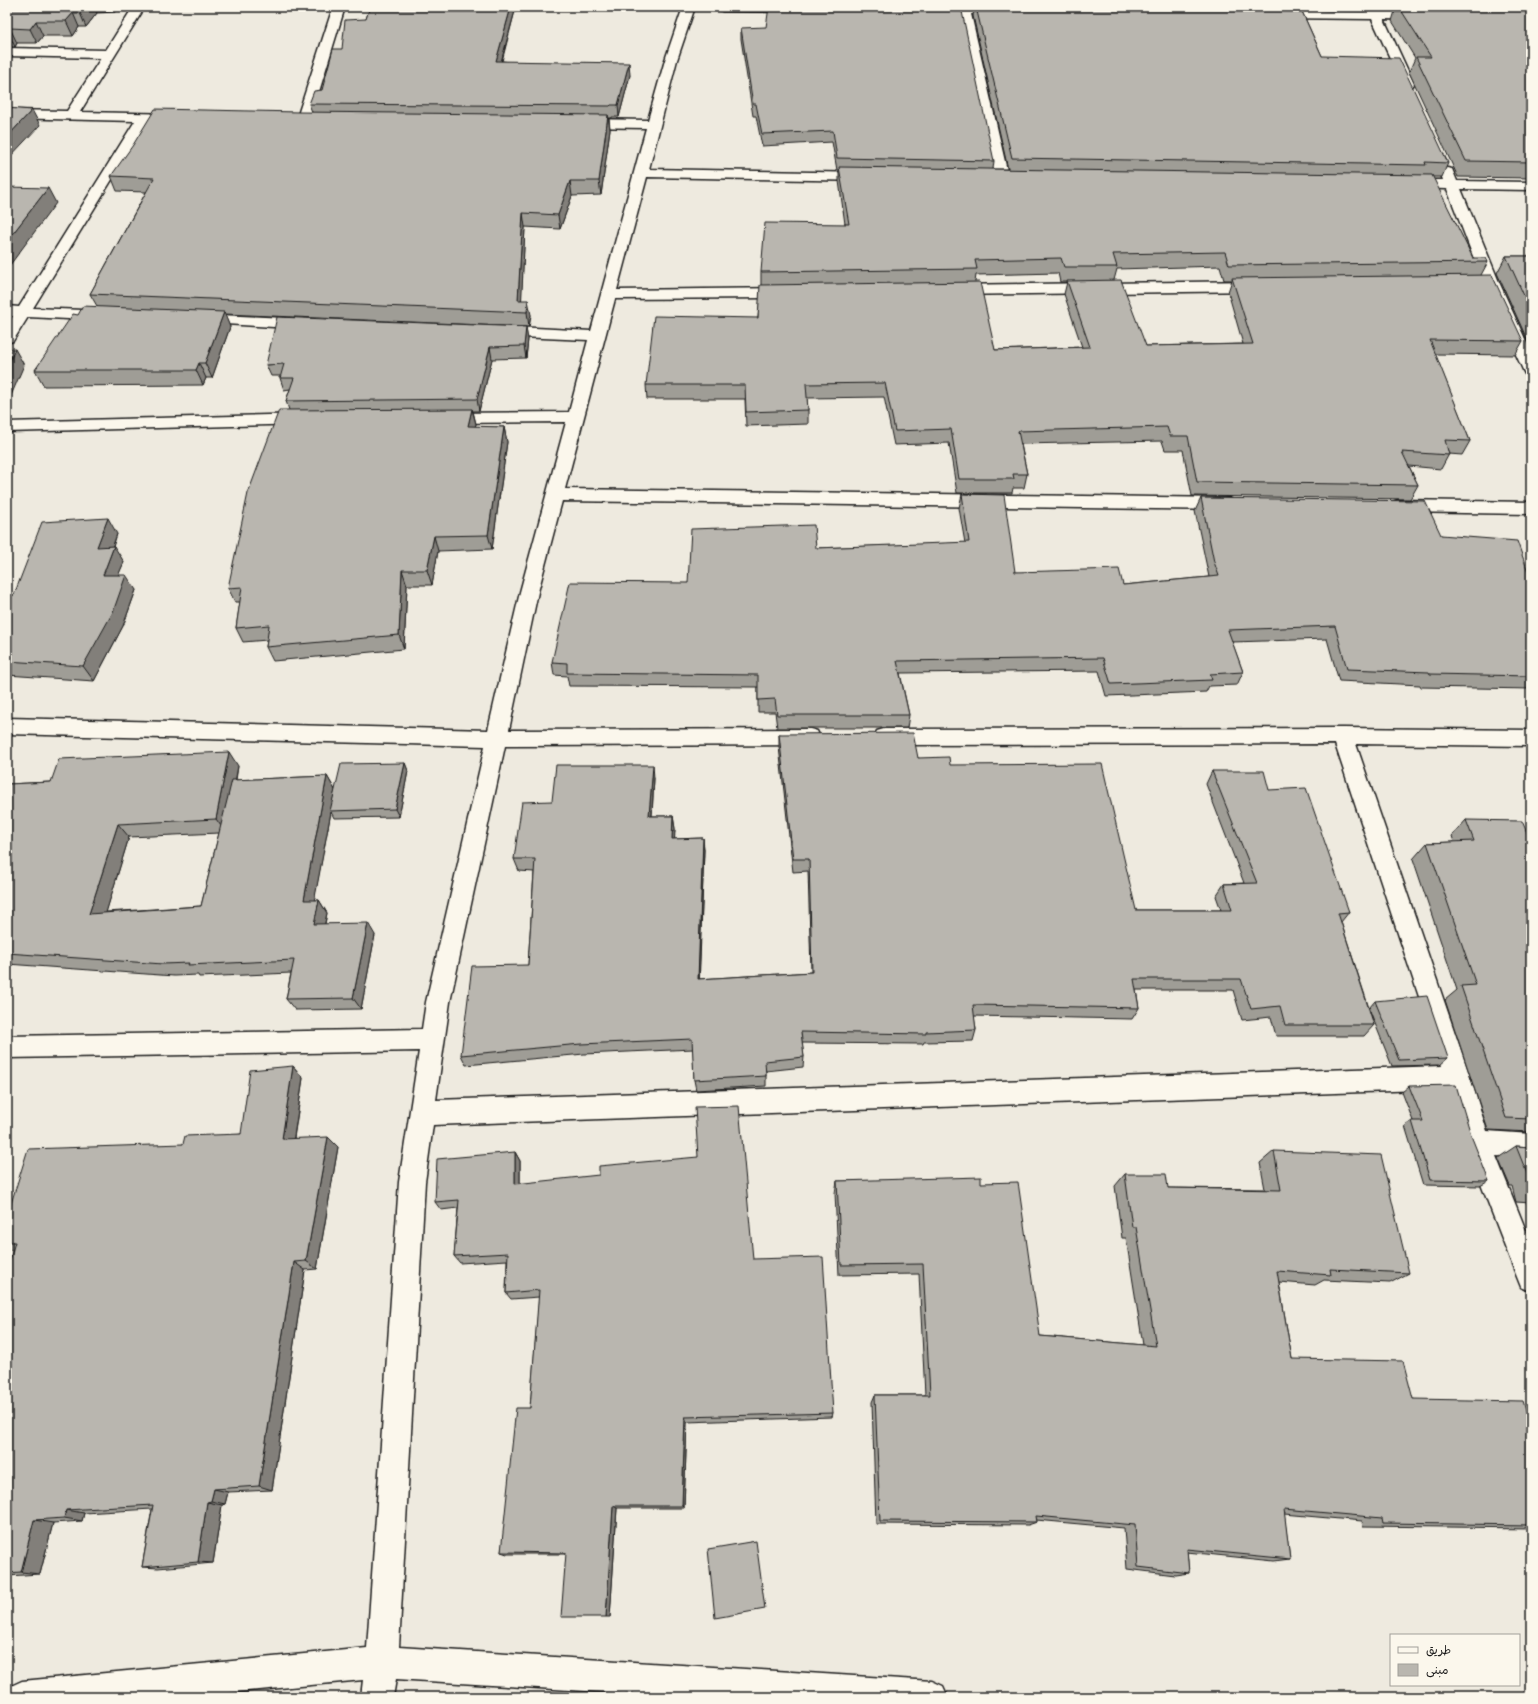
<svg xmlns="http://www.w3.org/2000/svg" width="1538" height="1704" viewBox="0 0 1538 1704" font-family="'Balsamiq Sans','Playpen Sans Arabic',sans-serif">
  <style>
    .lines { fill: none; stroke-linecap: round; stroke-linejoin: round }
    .minor-casing { stroke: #1c1c1c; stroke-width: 3 }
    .minor { fill: #fbf7ec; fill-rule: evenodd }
    .wall { fill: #9f9d96; stroke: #1c1c1c; fill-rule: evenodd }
    .shaded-wall { fill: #827f7a; stroke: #1c1c1c }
    .building { fill: #b9b6af; stroke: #1c1c1c }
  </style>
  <rect width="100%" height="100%" fill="#eeeadf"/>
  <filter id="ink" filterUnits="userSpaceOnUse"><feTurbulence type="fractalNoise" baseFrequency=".025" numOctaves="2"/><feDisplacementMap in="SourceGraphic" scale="8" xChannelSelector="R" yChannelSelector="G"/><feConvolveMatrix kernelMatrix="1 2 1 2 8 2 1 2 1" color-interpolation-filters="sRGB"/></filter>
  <g filter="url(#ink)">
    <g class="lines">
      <defs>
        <path id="minor" d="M133,7H145L80,112L180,114L185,115L187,118L185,121L180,122L148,121L33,308L108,311L113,313L116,316L113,319L108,321L28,317L13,341L7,343V325L13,316H7V306L19,307L135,121L7,118V110L67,111L101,58L7,56V48L106,50Z
          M333,7H345L310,121L308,124H298L296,121Z
          M683,7H695L677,60L649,169L868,173L873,174L875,177L873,180L868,181L647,177L617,290L790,288L795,290L798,293L795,296L790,298L615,299L565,489L1228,498L1234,500L1237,504L1234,508L1228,510L562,501L538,592L509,730L810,729L817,731L820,737L817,743L810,745L505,746L450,1002L436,1100L1442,1066L1335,744L884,745L877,743L874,737L877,731L884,729L1343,728L1531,730V746L1356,744L1470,1077L1487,1131L1531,1134V1158L1496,1156L1531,1243V1291L1521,1287L1517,1277L1465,1143L1449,1089L433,1125L425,1182L399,1647L932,1681L943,1686L948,1697H680L396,1679L393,1697H361L363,1680L187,1697H7L11,1686L22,1681L367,1648L399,1182L419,1051L7,1058V1036L422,1029L426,1002L485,746L7,734V718L488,730L520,592L566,422L444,423L438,422L436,418L438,414L444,413L569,412L588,340L498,336L492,334L490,331L492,328L498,326L591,331L646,128L580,127L575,126L573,123L575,120L580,119L648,120L665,60Z
          M716,7H803L804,8L802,10L798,12L722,11L718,9Z
          M1004,7L1008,9L1010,11L1008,13L971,14L1009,179L1007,182L1002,183L997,182L995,179L960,14H933L929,12L927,10L931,7Z
          M1366,7H1378L1380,12H1424L1428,13L1430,16L1428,19L1424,20L1384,19L1414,84L1412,87H1404L1402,84L1372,19L1273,18L1269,17L1267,14L1269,11L1273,10L1368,12Z
          M1447,168L1452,169L1457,181L1531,182V190L1461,189L1499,282L1531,352V375L1525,374L1523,370L1483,282L1447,189L1406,188L1401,187L1399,184L1401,181L1406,180H1443L1440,172L1442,169Z
          M1260,281L1265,283L1268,286L1265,289L1260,291L952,295L947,293L944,290L947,287L952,285Z
          M198,314L306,319L312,321L314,324L312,327L306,329L193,322L190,319L193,316Z
          M306,414L312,415L314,419L312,423L306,424L7,432V422Z
          M1398,500L1531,502V514L1398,512L1392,510L1389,506L1392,502Z"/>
      </defs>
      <!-- minor casing -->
      <use href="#minor" class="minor-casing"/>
      <!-- minor -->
      <use href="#minor" class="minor"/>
    </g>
    <!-- wall -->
    <path class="wall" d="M7,7H118L115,12L97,13L86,27H79L73,36H43L37,43H17L15,47H7Z
      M370,7H516L502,61L630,75L619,117H612V118H609L610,129L601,195L572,196L560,229L525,227L521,300L531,315L529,327L224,314L230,327L212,378H206L203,385L44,386L35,370L78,315L97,306L90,294L146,192L117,191L111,176L312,112L309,104L322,90L342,49L366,19Z
      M974,7H1300L1322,56L1448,163L1442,177H1432L1473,258L1488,262L1481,275L1523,341L1515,355L1435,354L1470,441L1462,455L1449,454L1441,469L1409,466L1418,485L1410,499L1192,496L1183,450H1165L1162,441L1021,444L1027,474L1024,488H1013L1012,493H957L949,443L894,445L884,397L807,398L808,410V424L746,426L745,399H647L646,385L758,318L761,285V272L845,224L839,181V170H837L832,142L762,146L756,116H753L741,39V28L994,161L993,169H1008L973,16ZM1220,266L1224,280H1232L1228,292L1243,344L1146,346L1114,280L1117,269ZM1058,273L1060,282H1067L1064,294L1082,347L995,350L975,282L976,275Z
      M1383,7H1531V178L1458,177L1409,72L1415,58L1392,21L1395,11H1385Z
      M1506,256H1531V348L1497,273Z
      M528,339L526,358L492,359L479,411H473L476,424L475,427H504L507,442L492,549L438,551L432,585H407L404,649L273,661L266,647L267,640L243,642L236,628L240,602H235L228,588L289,410L286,401L290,389L284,390L280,378V376H271L266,365Z
      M962,494L1015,572L1123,585L1209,577L1195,511L1201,498L1441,535L1531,580V689L1421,687L1420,685L1339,681L1327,639L1232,642L1243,672L1237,685L1209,686L1206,692L1106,696L1099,671L900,673L909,715L907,728H777L775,712H758V687L569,686L567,676L554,675L552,662L688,583L816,548L965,543L959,508Z
      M117,534L113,547L124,562L118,575L136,590L123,626L94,681L7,675V596L14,595Z
      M779,734L918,758L950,765L1136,910H1221L1216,896L1224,884L1244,883L1206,784L1212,771L1269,790L1349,912L1341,922L1369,1008L1375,1001L1448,1058L1440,1065L1392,1066L1370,1011L1374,1025L1364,1036H1276L1271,1017L1242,1020L1233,990H1136L1139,1008L1132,1019L974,1016L976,1030L973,1041L924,1042L923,1044L802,1043L804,1057L803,1067L766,1071V1086L696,1090L694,1080L693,1049L584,1054L466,1065L461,1055L528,965L534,872L519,871L514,859L552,801L654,778L652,816H673L675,829L674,839L703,838L704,850L699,979L811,972L808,871L793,872L779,747Z
      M405,763L408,771L399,817L334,818L331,812L314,900H319L327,913L325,924L375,935L361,1009L295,1010L286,999L291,973L199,977L198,975L174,976L7,964V784L51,782L238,766L236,780L327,776L335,790L333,797ZM219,833L201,906L106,912L129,837Z
      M1466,820L1531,842V1132L1488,1130L1445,1000L1457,990L1413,859L1427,843L1454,842L1452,836Z
      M293,1066L303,1078L294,1138L338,1147L317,1269L305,1270L272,1490L228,1492L225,1504L222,1505L213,1563L158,1568L142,1567L152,1509L84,1513L82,1521L53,1523L40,1574L7,1576V1270L13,1250H7V1209L9,1210L183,1144L241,1134Z
      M1409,1086L1489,1181L1480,1186L1423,1185L1405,1126L1412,1121H1413L1402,1092Z
      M1516,1146L1531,1147V1203L1516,1202L1512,1186H1510L1498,1158Z
      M1274,1151L1409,1273L1390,1283L1324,1280L1315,1285L1279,1282L1292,1359L1413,1399L1531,1427V1528L1363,1526L1362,1521L1284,1514L1290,1559L1274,1561L1187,1552L1189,1573L1175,1575L1127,1569L1124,1528L1036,1520L1037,1522L1028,1525L876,1524L872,1402L875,1395H925L919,1274L839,1275L835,1193L837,1181L981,1183L1040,1336L1143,1345L1126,1238H1122L1115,1186L1125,1174L1168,1188L1265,1189L1260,1163Z
      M515,1152L520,1161V1184L753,1259L833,1413L832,1417L687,1422L684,1508H617L610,1617L566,1554H507L501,1552L530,1408L539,1297L511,1299L506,1293L507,1260L460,1263L454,1256L458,1208L441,1210L435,1202Z"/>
    <!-- shaded-wall -->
    <path class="shaded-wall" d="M84,7H94L97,13L86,27L80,13Z
      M113,7H118L115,12Z
      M511,7H516L498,73L496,61Z
      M73,13L79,27L73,36L66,21Z
      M36,21L43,36L37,43L30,29Z
      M10,28L17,43L15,47L8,32Z
      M7,50L11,58L7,67Z
      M629,63L630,75L619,117L618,105Z
      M32,110L40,125L7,160V137Z
      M608,115L610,129L601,195L599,181Z
      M570,181L572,196L560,229L558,215Z
      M48,188L56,203L7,269V241Z
      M523,213L525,227L521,312L518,300Z
      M528,300L531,315L529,327L527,312Z
      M224,312L230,327L212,378L205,363Z
      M526,327L528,339L526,358L524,346Z
      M490,347L492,359L479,411L477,399Z
      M15,349L24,365L7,405V367Z
      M199,363L206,378L203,385L196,370Z
      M472,409L476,424L472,441L468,426Z
      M504,427L507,442L492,549L488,535Z
      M108,518L117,534L107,562L97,547Z
      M434,536L438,551L432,585L427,570Z
      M114,546L124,562L112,590L103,575Z
      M402,570L407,585L404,649L399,635Z
      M126,575L136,590L123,626L94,681L83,666Z
      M229,752L238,766L226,833L216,819Z
      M405,763L408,771L399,817L395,809Z
      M653,765L654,778L651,828L649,816Z
      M327,776L335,790L331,810L330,811L331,812L312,913L304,900Z
      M673,816L675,829L674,851L672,839Z
      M118,824L129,837L102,926L89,914Z
      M703,838L704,850L699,990L698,979Z
      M319,900L327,913L322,937L314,924Z
      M368,923L375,935L361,1009L353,998Z
      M293,1066L303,1078L292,1149L282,1139Z
      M328,1137L338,1147L317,1269L306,1261Z
      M515,1152L520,1161V1193L515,1184Z
      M294,1262L305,1270L272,1490L259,1486Z
      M685,1417L687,1422L684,1508L682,1506Z
      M214,1489L228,1492L225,1504L211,1501Z
      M207,1502L222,1505L213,1563L198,1562Z
      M613,1506L617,1508L610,1617H606Z
      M66,1510L84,1513L82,1521L64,1518Z
      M34,1520L53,1523L40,1574L21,1572Z"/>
    <!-- building -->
    <path class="building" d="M7,7H84L80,13H73L66,21H36L30,29L10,28L8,32H7Z
      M370,7H511L496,61L629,63L618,105H611L610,106L309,104L314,91L322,90L333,49H342L345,20L366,19Z
      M769,7H961L994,161L837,158L833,131L762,134L756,104H753L741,28L766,27Z
      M976,7H1300L1322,56L1399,58L1448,163L1425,162L1426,165L1012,158Z
      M1399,7H1463L1531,9V162L1466,161L1416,57H1431Z
      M7,108L32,110L7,137Z
      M155,109L299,112L608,115L599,181H570L558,215L523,213L518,300H528L527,312L90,294L154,178L111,176L133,145Z
      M839,167L1432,175L1473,258H1486L1488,262L1229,265L1225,252L1113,254L1117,267H1064L1061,258L975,260L977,269L761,272L765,223L849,224Z
      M7,187L48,188L7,241Z
      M1506,256H1531V311Z
      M1492,275L1523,341L1430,340L1470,441L1445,440L1449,455L1402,452L1418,485L1197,482L1188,436H1170L1167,427L1018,431L1027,474H1013L1014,479H959L951,429L895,431L885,383L806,384L808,410L746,412L745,385H646L654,316L758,318L760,285L980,282L995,350L1090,347L1067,281L1121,280L1146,346L1253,344L1232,278Z
      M83,306L224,312L205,363H199L196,370H35L73,314L78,315Z
      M277,317L526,327L524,346L490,347L477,399L286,401L294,378H280L284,364L266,365Z
      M7,349H15L7,367Z
      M472,409L468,426L504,427L488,535L434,536L427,570H402L399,635L266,647L269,625L236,628L242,587L228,588L248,493L279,410Z
      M962,494L1004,495L1015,572L1119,569L1123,585L1219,576L1214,562L1201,498L1425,501L1441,535L1517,541L1531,580V676L1430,674L1429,672L1347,669L1335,626L1228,630L1243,672L1210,674L1212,680L1111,684L1103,658L897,661L909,715H777L775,699L758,700V675L567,673V663L552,662L570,582L688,583L691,529L814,525L816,548L969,542Z
      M108,518L97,547L114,546L103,575H126L113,612L83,666L7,661V596L14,595L42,522Z
      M913,733L918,758L949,757L950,765L1102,764L1136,910H1232L1224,884L1257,883L1212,771H1264L1269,790L1306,788L1349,912L1338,913L1374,1025H1285L1280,1006L1251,1009L1241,979H1134L1139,1008L973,1005L976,1030L926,1032V1034L801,1032L804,1057L765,1061L766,1076L694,1080L692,1039L581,1044L461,1055L472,966L528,965L535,859H514L522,802L552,801L556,765H653L649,816H673L672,839L703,838L698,979L812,972L809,859H793L779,734Z
      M229,752L216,819L118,824L89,914L201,906L232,780L327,776L304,900H319L314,924L368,923L353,998L286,999L294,960L188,965L189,963L163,964L7,953V784L51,782L59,759Z
      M405,763L395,809L330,811L341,764Z
      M1466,820L1522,821L1531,842V1119L1506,1118L1461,986L1476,985L1427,843L1474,841Z
      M1427,996L1448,1058L1399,1060L1375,1001Z
      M293,1066L282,1139L328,1137L306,1261L294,1262L259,1486L214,1489L211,1501L207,1502L198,1562L142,1567L153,1505L66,1510L64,1518L34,1520L21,1572L7,1573V1270L15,1242H7V1209L9,1210L28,1149L183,1144L185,1136L241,1134L250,1070Z
      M1456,1085L1472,1138L1489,1181L1430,1180L1412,1121H1423L1409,1086Z
      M739,1106L753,1259L823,1257L833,1413L685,1417L682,1506H613L606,1617H561L566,1553L501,1552L516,1408H530L539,1290L506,1293L508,1253L454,1256L459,1200L435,1202L437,1159L515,1152V1184L599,1175V1166L698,1157L695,1107Z
      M1516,1146L1531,1147V1176H1528Z
      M1274,1151L1381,1155L1409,1273L1330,1269L1331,1275L1277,1271L1292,1359L1403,1361L1413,1399L1523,1401L1531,1427V1525L1383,1523L1382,1518L1284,1509L1290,1559L1187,1549L1189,1573L1138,1567L1135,1525L1036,1516L1037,1522L880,1521L875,1395H930L923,1264L841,1265L837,1181L981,1177V1183L1018,1182L1040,1336L1156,1346L1136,1227H1132L1125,1174H1166L1168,1188L1281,1190Z
      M756,1541L765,1609L715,1618L708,1549Z"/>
  </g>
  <!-- margin -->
  <rect width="1538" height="1704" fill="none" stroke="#fbf7ec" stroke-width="24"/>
  <rect x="12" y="12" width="1514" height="1680" fill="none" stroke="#1c1c1c" stroke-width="1.5" filter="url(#ink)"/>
  <!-- legend -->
  <rect x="1390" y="1634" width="130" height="52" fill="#fbf7ec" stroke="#a29f99"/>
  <rect x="1398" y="1647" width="20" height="6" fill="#fbf7ec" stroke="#a29f99"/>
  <text x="1426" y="1654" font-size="12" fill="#1c1c1c">طريق</text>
  <rect x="1398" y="1664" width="20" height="12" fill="#b9b6af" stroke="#a29f99"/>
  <text x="1426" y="1674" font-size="12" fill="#1c1c1c">مبنى</text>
</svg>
